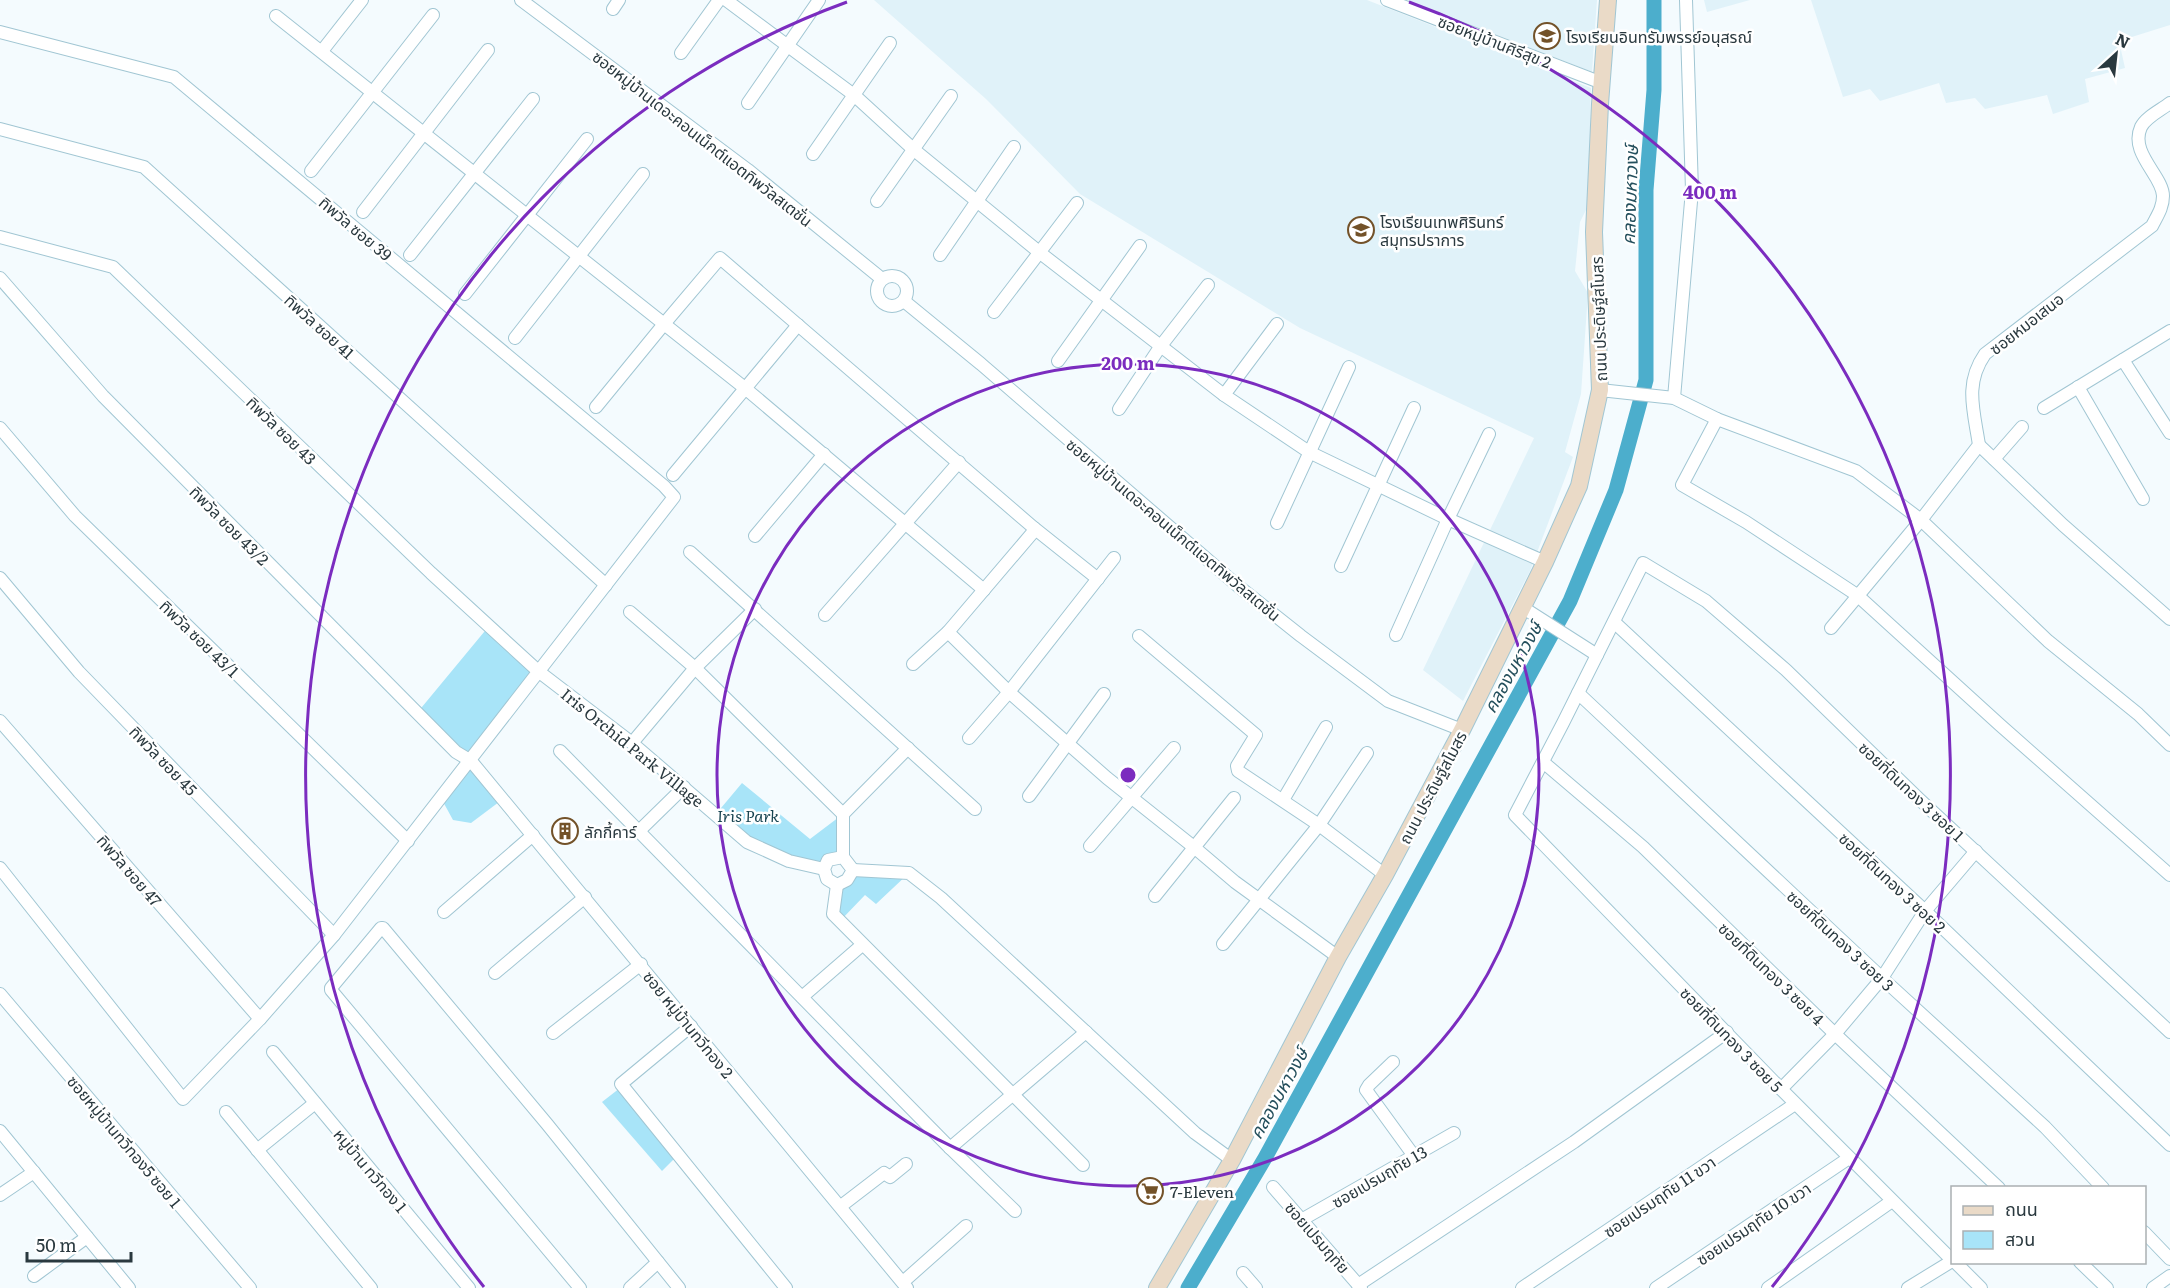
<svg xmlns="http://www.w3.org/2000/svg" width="2170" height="1288" font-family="Literata,'Noto Sans Thai',serif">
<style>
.built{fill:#e0f2f9}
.green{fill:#a8e4f8}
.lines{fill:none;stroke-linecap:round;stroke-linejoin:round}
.canal{stroke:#4caecc;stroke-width:15}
.street-casing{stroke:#a1c6d3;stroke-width:14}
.secondary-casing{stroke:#a1c6d3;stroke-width:18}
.street{stroke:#fff;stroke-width:12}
.secondary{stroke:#eadac7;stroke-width:16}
.ring{fill:none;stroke:#7b2cbf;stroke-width:3}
.labels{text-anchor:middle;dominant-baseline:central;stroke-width:5;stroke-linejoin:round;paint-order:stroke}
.poi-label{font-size:16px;fill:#2a393f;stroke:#fff;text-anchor:start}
.street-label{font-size:16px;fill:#2a393f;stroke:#fff}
.park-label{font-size:16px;font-style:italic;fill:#184451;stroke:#fff}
.water-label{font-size:18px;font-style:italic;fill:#244f5c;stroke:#fff}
.centre{fill:#7b2cbf;stroke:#fff;stroke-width:3}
.ring-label{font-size:18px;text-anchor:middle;font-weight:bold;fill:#7b2cbf;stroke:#fff;stroke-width:5;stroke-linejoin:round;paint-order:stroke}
</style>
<rect width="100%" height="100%" fill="#f4fbfe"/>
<g class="built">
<polygon points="874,0 1367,0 1591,88 1588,206 1580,222 1575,271 1588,293 1581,394 1565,452 1573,457 1530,571 1463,701 1423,670 1534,438 1300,328 1080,194 986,99"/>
<polygon points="1407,0 1597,0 1592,72"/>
<polygon points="1704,0 1750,0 1707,12"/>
<polygon points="1811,0 2170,0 2170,25 2119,41 2125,68 2085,79 2089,102 2053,114 2047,95 1985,109 1975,98 1946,103 1939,83 1880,101 1870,89 1843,97"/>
</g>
<g class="green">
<polygon points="489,626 538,671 471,761 503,799 471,823 453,820 441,798 470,761 417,713"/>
<polygon points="742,783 810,839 843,814 843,857 824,869 747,842 716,814"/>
<polygon points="853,870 909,873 876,904 865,895 840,921 837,885"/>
<polygon points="620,1088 674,1159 662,1171 602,1102"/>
</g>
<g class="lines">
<polyline class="canal" points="1188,1288 1265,1158 1570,601 1616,490 1646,380 1646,190 1654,90 1654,0"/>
<defs>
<g id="street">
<polyline points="521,0 748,170 882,279"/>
<polyline points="726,0 854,95 913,149 1039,252 1224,395 1309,452 1448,519 1545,562"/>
<polyline points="1387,0 1602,83"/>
<polyline points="613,9 619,0"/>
<polyline points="276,16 746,389 984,590"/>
<polyline points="0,32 174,77 664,486 674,497 334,935 260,1019 183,1099 0,868"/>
<polyline points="322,51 362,0"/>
<polyline points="681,53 719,0"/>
<polyline points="748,103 819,0"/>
<polyline points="0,129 144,167 606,585"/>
<polyline points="813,154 890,43"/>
<polyline points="311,171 433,15"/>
<polyline points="877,201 951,96"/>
<polyline points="363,212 488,50"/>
<polyline points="0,237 113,267 431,573 538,671 632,743 747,842 789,861 824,869"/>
<polyline points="410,255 533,99"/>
<polyline points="940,255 1014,147"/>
<circle cx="892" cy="291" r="15"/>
<polyline points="0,278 103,396 456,752 471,761 907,1288"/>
<polyline points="465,294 587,139"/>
<polyline points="904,301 981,364 1238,586 1301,636 1388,701 1462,730"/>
<polyline points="994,312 1077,203"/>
<polyline points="515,338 643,174"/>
<polyline points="2123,360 2170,433"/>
<polyline points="1058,361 1140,246"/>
<polyline points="2078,387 2143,499"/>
<polyline points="1600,390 1674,398 1717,419 1856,471 1921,520 2048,641 2138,714 2170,745"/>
<polyline points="1224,395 1277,324"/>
<polyline points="1674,398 1692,190 1686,0"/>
<polyline points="596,407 664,324 720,258 1034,528 1098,579"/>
<polyline points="2044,408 2170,331"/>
<polyline points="1119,409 1160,347 1208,285"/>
<polyline points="1717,419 1682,485 1746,522 1857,595 2000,725 2170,875"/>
<polyline points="0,428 75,516 408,841"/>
<polyline points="1979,445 2063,525 2170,619"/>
<polyline points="1994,459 2022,427"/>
<polyline points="673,475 798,325"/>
<polyline points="1277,523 1349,367"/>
<polyline points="755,536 824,454"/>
<polyline points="690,552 975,809"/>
<polyline points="1341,566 1414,408"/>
<polyline points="0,578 79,672 334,935"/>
<polyline points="1522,607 1597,655"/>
<polyline points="630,612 695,668 843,814"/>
<polyline points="825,615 959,462"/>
<polyline points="1614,622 1925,911 2170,1145"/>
<path d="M 1831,628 L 1921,520 L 1979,445 C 1974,411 1964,384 1985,354 L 2152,226 C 2157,216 2163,208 2163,196 C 2163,176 2129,153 2141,127 C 2146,117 2161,110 2170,103"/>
<polyline points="948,632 1009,692 1107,778 1195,848 1235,882 1338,957"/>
<polyline points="1396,635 1448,519 1489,434"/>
<polyline points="1139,636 1256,735 1237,766 1238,771 1319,825 1385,875"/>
<polyline points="913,664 948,632 1034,531 1034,528"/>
<polyline points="1578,693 1882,978 2045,1127 2103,1188"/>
<polyline points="0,721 260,1019"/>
<polyline points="969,738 1009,692 1114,558"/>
<polyline points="632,743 695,668 755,609"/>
<polyline points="560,751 950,1148 1015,1211"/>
<polyline points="1543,762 1643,847 1835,1034 1999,1188"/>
<polyline points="1029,796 1104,694"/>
<polyline points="1283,800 1326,727"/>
<polyline points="639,831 684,787"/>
<polyline points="1090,846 1174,748"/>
<polyline points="843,857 828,860 824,869 827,879 837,885 847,880 853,870 843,857 843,814 908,748"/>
<polyline points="853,870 909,873 941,898 1195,1133 1232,1160"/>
<polyline points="837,885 833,914 1083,1165"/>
<polyline points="1155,896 1234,798"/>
<polyline points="444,912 533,835"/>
<polyline points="1223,944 1319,825 1367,753"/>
<polyline points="495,973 585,897"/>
<polyline points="0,994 250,1288"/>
<polyline points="802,997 862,945"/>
<polyline points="691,1026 621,1084 786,1288"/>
<polyline points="553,1033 641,964"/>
<polyline points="273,1052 469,1288"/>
<polyline points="1393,1062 1369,1085 1366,1090 1414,1156"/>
<polyline points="1781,1089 1835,1034 1882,978 1925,911 1976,851"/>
<polyline points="226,1112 371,1288"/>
<polyline points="0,1131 129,1288"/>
<polyline points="950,1148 1086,1032"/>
<polyline points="257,1150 315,1103"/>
<polyline points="1273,1187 1361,1288"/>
<polyline points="0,1195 34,1172"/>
<polyline points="841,1206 884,1173 890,1177 906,1164"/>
<polyline points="1303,1219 1454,1133"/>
<polyline points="2144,1232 2170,1259"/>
<polyline points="1952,1260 1781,1089 1515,815 1563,723 1643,563 1706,601 1786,670 1919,799 2170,1032"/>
<polyline points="1955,1262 1981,1288"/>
<polyline points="2080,1262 2107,1288"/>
<polyline points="1243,1273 1256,1288"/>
<polyline points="34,1276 87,1237"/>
<polyline points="903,1282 966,1226"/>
<polyline points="1358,1285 1574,1142 1727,1032"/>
<polyline points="580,1288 331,990 331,988 381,928 383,928 547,1124 679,1288"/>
<polyline points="630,1288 658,1262"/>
<polyline points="1522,1288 1795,1104"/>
<polyline points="1656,1288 1849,1158"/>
<polyline points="1768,1288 1892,1201"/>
<polyline points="1908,1288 1952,1261"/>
<polyline points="2153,1288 2170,1276"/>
</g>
<polyline id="secondary" points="1157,1288 1232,1160 1338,957 1385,875 1462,730 1545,562 1579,486 1600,390 1594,232 1600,104 1608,0"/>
</defs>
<use href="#street" class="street-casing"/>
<use href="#secondary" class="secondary-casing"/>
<use href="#street" class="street"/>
<use href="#secondary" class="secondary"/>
</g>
<g class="ring">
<circle cx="1128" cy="775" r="411"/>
<path d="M484 1287A823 823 0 0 1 847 2M1409 2A823 823 0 0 1 1772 1287"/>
</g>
<defs>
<symbol id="school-ring" viewBox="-11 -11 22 22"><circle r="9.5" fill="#fff" stroke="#735229" stroke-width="1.5"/><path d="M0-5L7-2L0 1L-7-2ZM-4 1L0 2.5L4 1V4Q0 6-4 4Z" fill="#735229"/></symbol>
<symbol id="building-ring" viewBox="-11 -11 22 22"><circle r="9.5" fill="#fff" stroke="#735229" stroke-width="1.5"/><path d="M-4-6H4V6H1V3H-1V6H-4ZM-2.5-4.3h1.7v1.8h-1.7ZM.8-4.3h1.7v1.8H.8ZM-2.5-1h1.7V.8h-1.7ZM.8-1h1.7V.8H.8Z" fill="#735229"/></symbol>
<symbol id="supermarket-ring" viewBox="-11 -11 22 22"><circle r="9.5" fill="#fff" stroke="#735229" stroke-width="1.5"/><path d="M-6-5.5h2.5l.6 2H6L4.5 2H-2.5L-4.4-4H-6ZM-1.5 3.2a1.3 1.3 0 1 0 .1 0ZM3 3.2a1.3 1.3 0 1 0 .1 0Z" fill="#735229"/></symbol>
</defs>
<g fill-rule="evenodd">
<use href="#school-ring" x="1532" y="21" width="30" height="30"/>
<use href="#school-ring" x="1346" y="215" width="30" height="30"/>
<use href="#building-ring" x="550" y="816" width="30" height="30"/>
<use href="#supermarket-ring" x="1135" y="1176" width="30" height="30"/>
</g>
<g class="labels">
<g class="poi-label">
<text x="1566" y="36">โรงเรียนอินทรัมพรรย์อนุสรณ์</text>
<text x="1380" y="221">โรงเรียนเทพศิรินทร์<tspan x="1380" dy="18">สมุทรปราการ</tspan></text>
<text x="584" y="831">ลักกี้คาร์</text>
<text x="1170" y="1191">7-Eleven</text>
</g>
<g class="street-label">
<text transform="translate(1495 41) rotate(21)">ซอยหมู่บ้านศิรีสุข 2</text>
<text transform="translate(703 138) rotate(38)">ซอยหมู่บ้านเดอะคอนเน็กต์แอตทิพวัลสเตชั่น</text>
<text transform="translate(356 228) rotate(40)">ทิพวัล ซอย 39</text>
<text transform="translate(1598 319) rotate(-92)">ถนน ประดิษฐ์สโมสร</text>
<text transform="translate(2026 323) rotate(-38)">ซอยหมอเสนอ</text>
<text transform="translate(320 326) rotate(42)">ทิพวัล ซอย 41</text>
<text transform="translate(282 430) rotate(44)">ทิพวัล ซอย 43</text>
<text transform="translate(230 525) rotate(45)">ทิพวัล ซอย 43/2</text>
<text transform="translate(1174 529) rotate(40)">ซอยหมู่บ้านเดอะคอนเน็กต์แอตทิพวัลสเตชั่น</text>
<text transform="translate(200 638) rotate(44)">ทิพวัล ซอย 43/1</text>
<text transform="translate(633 747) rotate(39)">Iris Orchid Park Village</text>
<text transform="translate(164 760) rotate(46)">ทิพวัล ซอย 45</text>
<text transform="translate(1432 787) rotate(-62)">ถนน ประดิษฐ์สโมสร</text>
<text transform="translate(1912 791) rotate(43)">ซอยที่ดินทอง 3 ซอย 1</text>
<text transform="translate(130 870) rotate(49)">ทิพวัล ซอย 47</text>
<text transform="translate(1893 882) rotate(43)">ซอยที่ดินทอง 3 ซอย 2</text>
<text transform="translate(1841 940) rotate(43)">ซอยที่ดินทอง 3 ซอย 3</text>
<text transform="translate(1772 973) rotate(44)">ซอยที่ดินทอง 3 ซอย 4</text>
<text transform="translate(689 1024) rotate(51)">ซอย หมู่บ้านทวีทอง 2</text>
<text transform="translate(1732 1039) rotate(46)">ซอยที่ดินทอง 3 ซอย 5</text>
<text transform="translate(125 1141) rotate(50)">ซอยหมู่บ้านทวีทอง5 ซอย 1</text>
<text transform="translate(371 1170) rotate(50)">หมู่บ้าน ทวีทอง 1</text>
<text transform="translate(1379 1176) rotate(-30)">ซอยเปรมฤทัย 13</text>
<text transform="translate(1659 1196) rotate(-34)">ซอยเปรมฤทัย 11 ขวา</text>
<text transform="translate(1753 1223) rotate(-34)">ซอยเปรมฤทัย 10 ขวา</text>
<text transform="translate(1318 1237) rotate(49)">ซอยเปรมฤทัย</text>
</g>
<g class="park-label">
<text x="748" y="815">Iris Park</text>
</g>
<g class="water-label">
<text transform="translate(1629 195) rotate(-88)">คลองมหาวงษ์</text>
<text transform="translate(1512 667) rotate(-61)">คลองมหาวงษ์</text>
<text transform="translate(1278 1093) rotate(-61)">คลองมหาวงษ์</text>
</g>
</g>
<circle cx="1128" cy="775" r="9" class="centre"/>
<g class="ring-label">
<text x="1710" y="199">400 m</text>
<text x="1128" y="370">200 m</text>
</g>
<rect x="1951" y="1186" width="195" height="78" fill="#ffffff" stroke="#aab0b2" stroke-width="1.5"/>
<rect x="1963" y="1206" width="30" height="9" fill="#eadac7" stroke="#aab0b2" stroke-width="1.5"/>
<text x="2005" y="1216" font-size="18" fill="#2a393f">ถนน</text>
<rect x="1963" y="1231" width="30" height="18" fill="#a8e4f8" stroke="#aab0b2" stroke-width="1.5"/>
<text x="2005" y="1246" font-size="18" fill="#2a393f">สวน</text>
<g transform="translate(2116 54) rotate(27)" stroke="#ffffff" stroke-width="4.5" paint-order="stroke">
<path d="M0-4.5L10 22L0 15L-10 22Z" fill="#2a393f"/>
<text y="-9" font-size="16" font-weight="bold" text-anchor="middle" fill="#2a393f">N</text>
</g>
<path d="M27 1252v9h104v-9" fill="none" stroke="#2a393f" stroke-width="3"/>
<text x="36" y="1252" font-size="18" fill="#2a393f" stroke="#ffffff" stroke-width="4.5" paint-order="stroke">50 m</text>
</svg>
